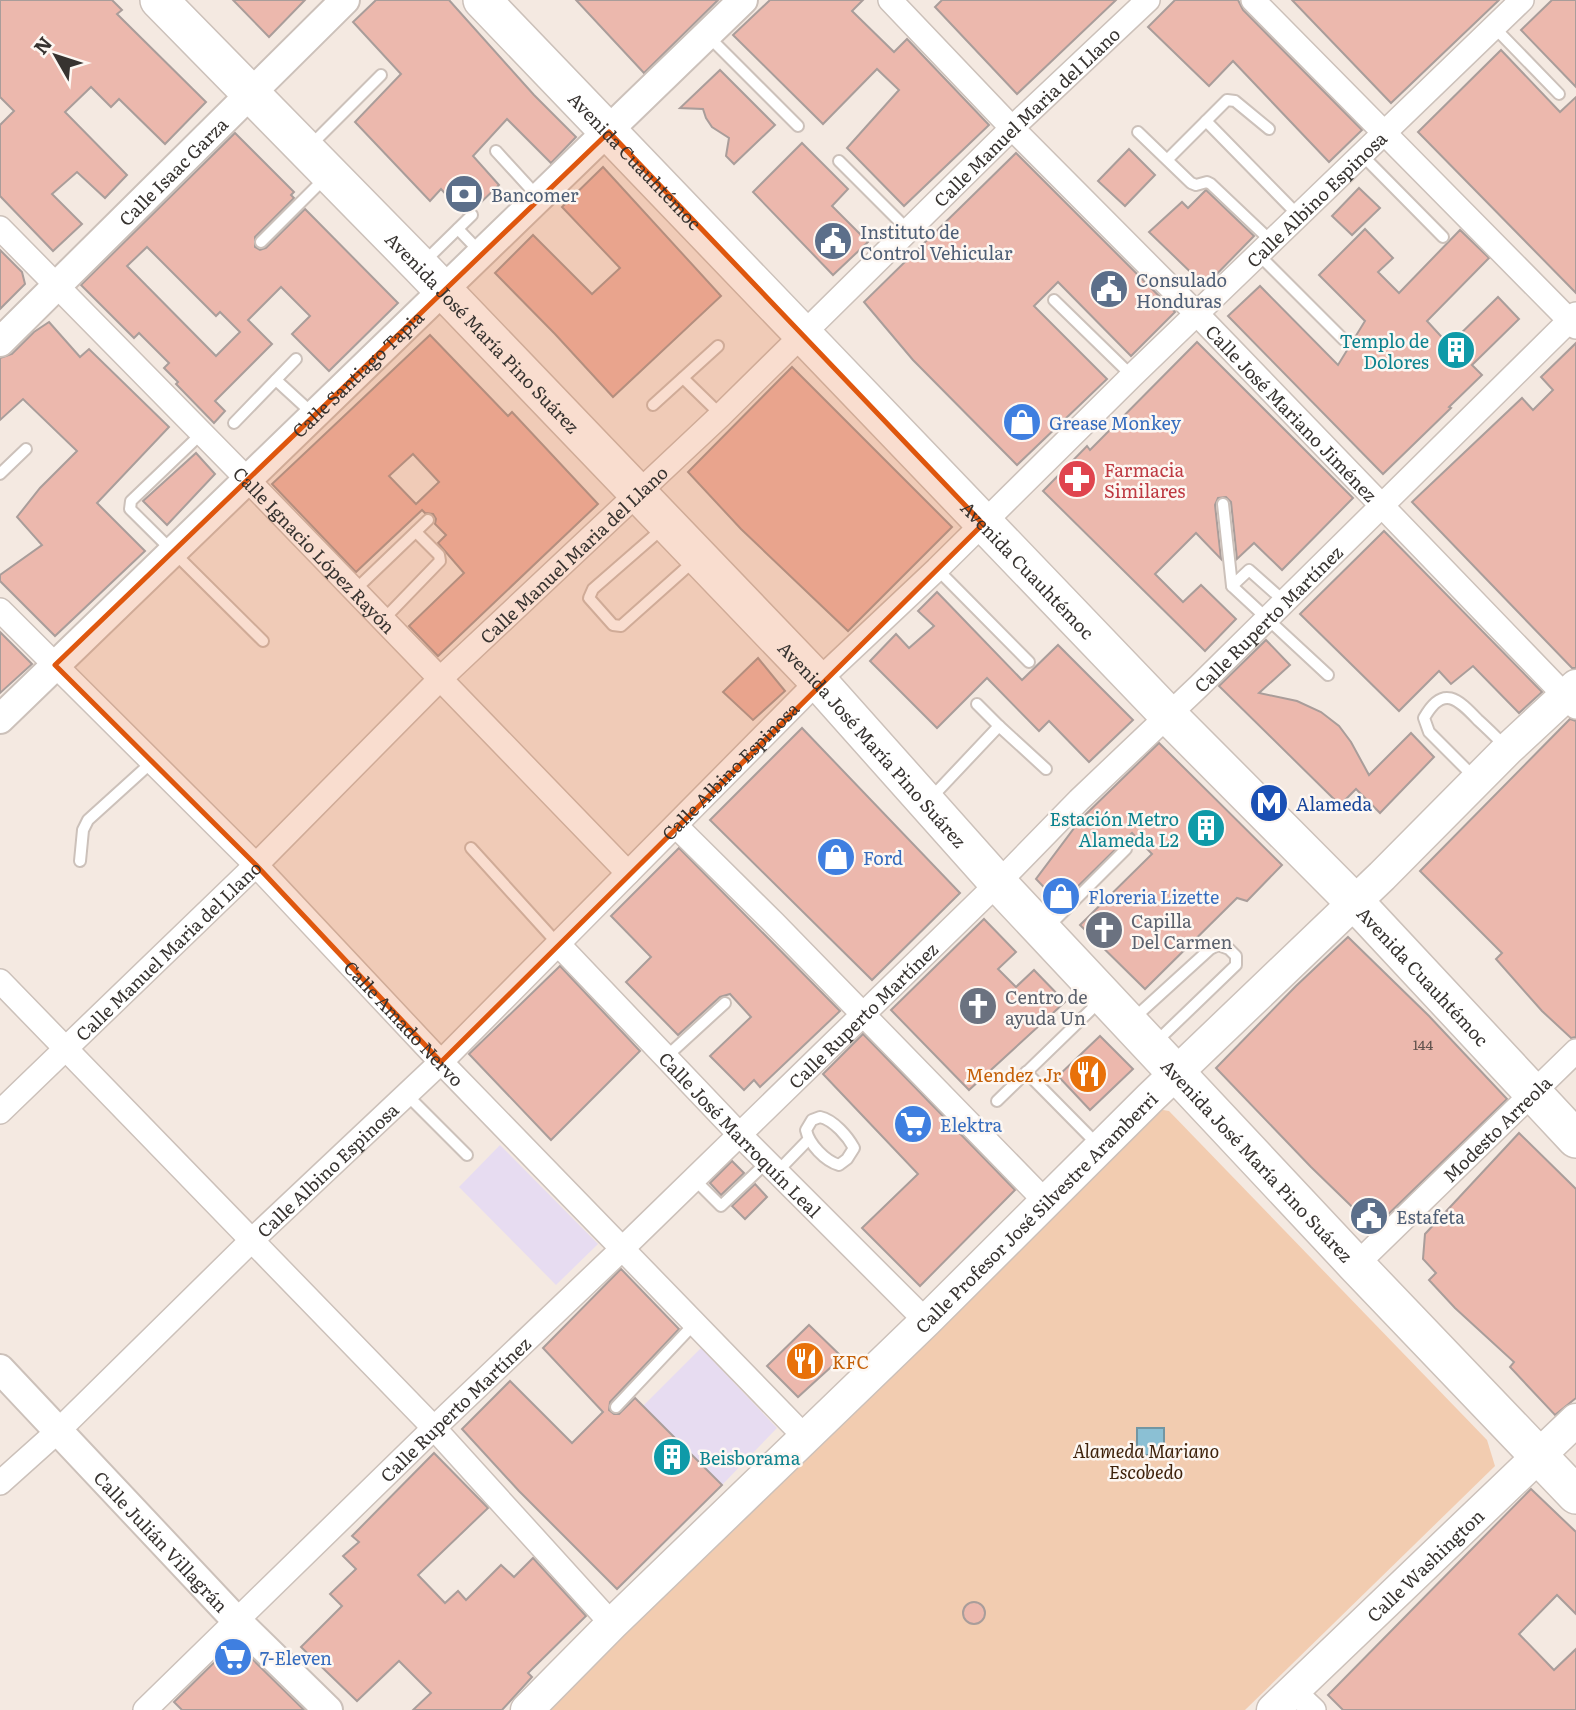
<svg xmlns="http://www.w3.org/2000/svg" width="1576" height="1710" font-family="Literata,serif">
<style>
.commercial{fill:#e7dcf1}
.green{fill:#f2ccb0}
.water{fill:#8bc0d4;stroke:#7296a3;stroke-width:2}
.building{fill:#ecb8ad;stroke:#a99d9a;stroke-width:2;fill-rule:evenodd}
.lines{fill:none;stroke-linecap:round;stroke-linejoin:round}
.service-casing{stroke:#ccc1ba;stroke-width:14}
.minor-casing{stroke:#ccc1ba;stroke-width:26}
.tertiary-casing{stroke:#ccc1ba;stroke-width:32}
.secondary-casing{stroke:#ccc1ba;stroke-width:35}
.trunk-casing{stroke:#ccc1ba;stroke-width:40}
.service{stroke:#fff;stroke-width:10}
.minor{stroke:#fff;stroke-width:23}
.tertiary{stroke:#fff;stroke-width:28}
.secondary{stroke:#fff;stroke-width:32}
.trunk{stroke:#fff;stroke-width:37}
.marked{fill:#df570e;fill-opacity:0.2;stroke:#df570e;stroke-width:5;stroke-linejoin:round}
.labels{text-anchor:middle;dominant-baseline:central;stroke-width:5;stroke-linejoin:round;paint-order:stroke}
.number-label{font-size:14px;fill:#64544f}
.street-label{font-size:18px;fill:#373330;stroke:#fdf7f2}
.service-label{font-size:18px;fill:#4e5e75;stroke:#fdf7f2;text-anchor:start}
.culture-label{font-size:18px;fill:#0d838f;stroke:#fdf7f2;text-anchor:end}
.shop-label{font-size:18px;fill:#366cbe;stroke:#fdf7f2;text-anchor:start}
.health-label{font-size:18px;fill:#be3a42;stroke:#fdf7f2;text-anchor:start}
.transit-label{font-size:18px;fill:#164399;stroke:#fdf7f2;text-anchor:start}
.worship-label{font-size:18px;fill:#5b616d;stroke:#fdf7f2;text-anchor:start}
.food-label{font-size:18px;fill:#c56008;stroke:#fdf7f2;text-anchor:end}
.park-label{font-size:18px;font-style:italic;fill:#3e220b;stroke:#fdf7f2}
</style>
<rect width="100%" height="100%" fill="#f4e9e1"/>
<g class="commercial">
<polygon points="500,1145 598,1244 556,1285 459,1187"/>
<polygon points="701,1348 777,1428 722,1485 643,1406"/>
</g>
<polygon class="green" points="1152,1108 1169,1111 1487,1440 1495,1466 1245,1710 536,1710"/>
<rect class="water" x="1137" y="1428" width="27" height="27"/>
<g class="building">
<polygon points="0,0 112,0 122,10 117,14 206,102 165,144 119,99 111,107 91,87 65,112 127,175 105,198 77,172 52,194 82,224 53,251 0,196 0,125 14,111 0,97"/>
<polygon points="233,0 305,0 269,37"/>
<polygon points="376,0 449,0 534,95 576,137 551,163 507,119 473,156 499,185 475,208 469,208 463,213 441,189 430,201 355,122 401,74 353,22"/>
<polygon points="576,0 718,0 644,73"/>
<polygon points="770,0 863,0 852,11 894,52 907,39 989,125 904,206 847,148 899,90 877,69 823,124 733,35"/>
<polygon points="942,0 1116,0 1017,94 935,7"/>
<polygon points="1175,0 1238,0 1243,10 1362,130 1329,162 1233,61 1209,86 1148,27"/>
<polygon points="1292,0 1499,0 1391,103"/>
<polygon points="1552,0 1576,0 1576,87 1521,30"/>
<polygon points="1501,50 1560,112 1576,97 1576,293 1418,132"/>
<polygon points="720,70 775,125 734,164 726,156 729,138 712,127 706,118 703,109 680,108"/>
<path d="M 235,133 L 294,192 L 291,195 L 294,198 L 255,237 L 255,247 L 260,250 L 266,248 L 305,209 L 398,303 L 329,371 L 292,334 L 310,316 L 281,287 L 248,320 L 272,344 L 215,401 L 225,411 L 214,423 L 176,384 L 178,382 L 164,368 L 169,363 L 139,333 L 134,338 L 81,285 ZM 147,247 L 216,316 L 220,312 L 240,332 L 216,356 L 127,266 Z"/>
<polygon points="802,143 848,189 832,206 868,242 833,275 753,192"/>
<polygon points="1129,149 1155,175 1125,206 1098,181"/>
<polygon points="1016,153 1175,312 1131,356 1058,282 1034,306 1107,379 1017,465 913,360 864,302"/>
<polygon points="603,167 721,296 613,397 555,334 495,273 533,235 592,294 620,268 562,207"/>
<polygon points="1359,188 1380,208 1352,235 1332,216"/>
<polygon points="1206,190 1254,236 1205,286 1149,232 1182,202 1188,208"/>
<polygon points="1365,229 1393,258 1378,272 1399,293 1460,230 1489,258 1427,321 1449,345 1498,297 1519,319 1472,365 1482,375 1449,407 1451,408 1383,474 1228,316 1260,286 1338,365 1365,321 1319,275"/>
<polygon points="0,250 22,272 25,284 0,309"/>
<polygon points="49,322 80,357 89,349 169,427 97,503 145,551 55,636 0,581 0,575 42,545 17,517 40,488 77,451 23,399 0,420 0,358 12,354 34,332"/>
<path d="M 430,335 L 508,416 L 512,412 L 598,504 L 438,656 L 409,626 L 464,573 L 438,543 L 446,535 L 435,524 L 436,519 L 433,514 L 425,513 L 422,510 L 356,572 L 272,484 ZM 413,454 L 439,482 L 416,504 L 389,476 Z"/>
<polygon points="1197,342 1353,498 1282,570 1254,543 1237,559 1231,502 1226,497 1218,498 1215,505 1221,559 1196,533 1155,574 1183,602 1201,585 1236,619 1205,651 1043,491 1087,446 1090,450"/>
<polygon points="1576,343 1576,668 1572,668 1412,502 1522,398 1533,410 1553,390 1541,377"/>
<polygon points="792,367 952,527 848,631 741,529 688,472"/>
<polygon points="196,453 215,474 167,525 143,501"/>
<polygon points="1384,531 1542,692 1519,713 1473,666 1451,684 1439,671 1399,711 1300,614"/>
<polygon points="937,592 1022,680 1058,645 1133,720 1089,762 1049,721 1039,731 987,678 937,728 870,661 896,634 909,648 934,626 918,611"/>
<polygon points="0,632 32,664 0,693"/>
<polygon points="1266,640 1290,665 1259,693 1297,701 1321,712 1339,726 1351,742 1369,775 1411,733 1434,757 1380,813 1356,789 1340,805 1219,686"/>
<polygon points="758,658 785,691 753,720 723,692"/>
<polygon points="1570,719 1576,721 1576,1037 1571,1038 1542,1011 1496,959 1502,953 1420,871"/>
<polygon points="802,728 960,893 872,980 710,820"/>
<polygon points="1159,743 1282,865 1247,901 1237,898 1145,989 1080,925 1152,854 1132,833 1060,904 1036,879 1081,819"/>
<polygon points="679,848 840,1011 760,1087 754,1080 744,1090 710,1056 751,1017 730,994 720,997 678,1035 626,982 651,957 611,916"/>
<polygon points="984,919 1016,952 998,969 1016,987 1034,970 1065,1002 969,1090 891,1010"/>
<polygon points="1348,937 1429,1016 1507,1099 1374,1228 1311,1167 1216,1068 1296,986"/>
<polygon points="560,966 640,1051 551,1140 469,1054"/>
<polygon points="863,1034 1015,1190 920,1286 862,1228 918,1174 823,1074"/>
<polygon points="1100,1036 1133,1069 1090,1110 1058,1076"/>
<polygon points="1519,1133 1576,1189 1576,1398 1555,1415 1510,1367 1514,1362 1455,1308 1429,1280 1436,1273 1423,1259 1425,1234"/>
<polygon points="732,1161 744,1173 721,1195 710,1183"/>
<polygon points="755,1184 767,1197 745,1219 732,1206"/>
<polygon points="621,1269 679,1329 610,1402 609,1410 614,1414 619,1414 635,1398 722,1485 617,1589 519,1491 462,1429 510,1381 572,1443 603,1412 543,1348"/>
<polygon points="809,1325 842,1357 798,1397 767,1366"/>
<polygon points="434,1453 488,1508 418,1575 445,1603 458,1591 466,1600 501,1565 514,1577 533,1558 586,1616 528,1673 532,1677 502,1710 413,1710 431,1693 399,1661 357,1701 301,1647 342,1606 330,1594 356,1569 343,1556 359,1542 352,1536"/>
<polygon points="1531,1489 1576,1532 1576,1614 1557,1595 1519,1634 1554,1670 1576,1649 1576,1710 1343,1710 1328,1695"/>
<circle cx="974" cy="1613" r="11"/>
<polygon points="235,1642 304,1710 182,1710 174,1702"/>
</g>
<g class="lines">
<defs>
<g id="service">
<polyline points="1494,27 1559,94"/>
<polyline points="707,35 798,126"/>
<polyline points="1206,121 1298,215"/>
<polyline points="1138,132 1191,183 1196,185 1207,182 1211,184 1271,241"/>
<polyline points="311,145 381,75"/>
<polyline points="496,151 539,198"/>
<polyline points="1362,155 1443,237"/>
<polyline points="1168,159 1227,100 1235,101 1269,129"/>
<polyline points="839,161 908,230"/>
<polyline points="458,229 481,253"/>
<polyline points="261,242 326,177"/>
<polyline points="1258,254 1344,340"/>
<polyline points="424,262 472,215"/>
<polyline points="1054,300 1132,376"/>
<polyline points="683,378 721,415"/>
<polyline points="276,380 312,413"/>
<polyline points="653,405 718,346"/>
<polyline points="234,423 296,359"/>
<polyline points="202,433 131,501 130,509 263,641"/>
<polyline points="0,474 26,449"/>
<polyline points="1223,504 1232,586 1328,675"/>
<polyline points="663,528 593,589 589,598 613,625 621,626 695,560"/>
<polyline points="937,569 1029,662"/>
<polyline points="1232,586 1249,570 1285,602"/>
<polyline points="355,590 428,520"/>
<polyline points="383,620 440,561 439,555 416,532"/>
<polyline points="977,704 999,726"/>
<path d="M 1474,777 L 1429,732 L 1424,718 C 1443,684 1458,699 1478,720 C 1488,729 1497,738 1506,747"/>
<polyline points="931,798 999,726 1046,769"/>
<polyline points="471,848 558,944"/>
<polyline points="80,861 83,830 88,820 152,762"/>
<polyline points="1048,927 1126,849"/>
<polyline points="1132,1020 1210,949 1218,945 1229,949 1236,956 1236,965 1156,1042"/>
<polyline points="666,1057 725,1003"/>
<polyline points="1026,1072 1099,1146"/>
<polyline points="406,1094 467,1155"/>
<polyline points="997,1101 1100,1001"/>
<path d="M 820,1117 C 834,1120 848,1137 854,1148 L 847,1159 L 839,1165 C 825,1161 809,1144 806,1130 L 812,1120 Z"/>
<polyline points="777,1172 808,1140"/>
<polyline points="693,1178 721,1206 767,1162"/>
<polyline points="616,1407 695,1323"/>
</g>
<g id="minor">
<path id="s1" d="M 890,0 L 1012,128 L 1197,314 L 1576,707"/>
<polyline points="1253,0 1576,327"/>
<path id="s2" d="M 0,228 L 246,478 L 628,873"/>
<path id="s3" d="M 0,610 L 256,865 L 441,1062 L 805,1437"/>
<polyline points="676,826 774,923 1046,1202"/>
<path id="s4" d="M 559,945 L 739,1134 L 926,1321"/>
<polyline points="0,981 434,1428 612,1624"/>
<path id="s5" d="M 0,1112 L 256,865 L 440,679 L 721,415 L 1012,128 L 1148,0"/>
<path id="s6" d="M 1356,1265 L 1576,1051"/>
<path id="s7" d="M 0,1483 L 58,1431 L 251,1241 L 441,1062 L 818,681 L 937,569 L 1132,376 L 1522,0"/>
<polyline points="1294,1691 1314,1710"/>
<path id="s8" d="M 145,1710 L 434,1428 L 622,1249 L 998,883 L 1079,800 L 1199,686 L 1576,314"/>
</g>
<g id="tertiary">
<path id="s9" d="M 0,342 L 345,0"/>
<path id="s10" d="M 0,719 C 246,478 497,241 743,0"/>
<path id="s11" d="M 0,1369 L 237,1621 L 328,1710"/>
</g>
<g id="secondary">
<path id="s12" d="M 527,1710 L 612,1624 L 926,1321 L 1150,1098 L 1382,876 L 1508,749 L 1576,686"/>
<path id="s13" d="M 1273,1710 L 1576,1420"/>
</g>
<g id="trunk">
<path id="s14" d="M 159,0 L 420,266 L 818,681 L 998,883 L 1356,1265 L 1576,1495"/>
<path id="s15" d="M 482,0 L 1168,715 L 1367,915 L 1576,1139"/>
</g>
</defs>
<use href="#service" class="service-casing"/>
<use href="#minor" class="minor-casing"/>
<use href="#tertiary" class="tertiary-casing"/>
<use href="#secondary" class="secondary-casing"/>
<use href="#trunk" class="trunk-casing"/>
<use href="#service" class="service"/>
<use href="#minor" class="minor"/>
<use href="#tertiary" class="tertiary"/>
<use href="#secondary" class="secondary"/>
<use href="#trunk" class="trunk"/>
</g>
<path class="marked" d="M 609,132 L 983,524 L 441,1062 L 256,865 L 55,665 Z"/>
<defs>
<symbol id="bank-disc" viewBox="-11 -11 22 22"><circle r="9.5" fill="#5c6f8a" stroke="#fdf7f2"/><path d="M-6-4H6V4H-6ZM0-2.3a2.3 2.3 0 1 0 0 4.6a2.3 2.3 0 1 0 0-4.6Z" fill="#fff"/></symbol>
<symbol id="civic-disc" viewBox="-11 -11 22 22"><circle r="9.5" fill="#5c6f8a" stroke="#fdf7f2"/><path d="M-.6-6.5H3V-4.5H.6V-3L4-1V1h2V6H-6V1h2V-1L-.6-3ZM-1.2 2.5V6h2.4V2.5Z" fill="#fff"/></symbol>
<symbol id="building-disc" viewBox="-11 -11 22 22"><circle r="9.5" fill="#0f9aa8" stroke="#fdf7f2"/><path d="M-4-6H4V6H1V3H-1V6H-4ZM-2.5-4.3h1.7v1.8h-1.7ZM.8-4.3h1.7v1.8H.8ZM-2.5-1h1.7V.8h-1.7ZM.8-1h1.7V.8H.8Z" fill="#fff"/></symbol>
<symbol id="shop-disc" viewBox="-11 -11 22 22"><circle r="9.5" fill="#3f7fe0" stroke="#fdf7f2"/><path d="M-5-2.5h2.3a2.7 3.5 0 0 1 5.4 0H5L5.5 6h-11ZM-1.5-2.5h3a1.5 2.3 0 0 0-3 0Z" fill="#fff"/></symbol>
<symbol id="pharmacy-disc" viewBox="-11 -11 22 22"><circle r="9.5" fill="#e0444e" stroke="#fdf7f2"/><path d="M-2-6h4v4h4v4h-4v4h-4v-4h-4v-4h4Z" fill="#fff"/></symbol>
<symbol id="metro-disc" viewBox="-11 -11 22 22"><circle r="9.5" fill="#1a4fb4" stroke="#fdf7f2"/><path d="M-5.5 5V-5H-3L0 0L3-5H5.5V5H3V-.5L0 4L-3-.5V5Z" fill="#fff"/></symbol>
<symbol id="church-disc" viewBox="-11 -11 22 22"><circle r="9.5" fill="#6b7280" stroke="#fdf7f2"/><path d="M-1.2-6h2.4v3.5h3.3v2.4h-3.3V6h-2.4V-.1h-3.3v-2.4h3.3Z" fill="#fff"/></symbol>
<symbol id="restaurant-disc" viewBox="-11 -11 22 22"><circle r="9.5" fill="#e8710a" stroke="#fdf7f2"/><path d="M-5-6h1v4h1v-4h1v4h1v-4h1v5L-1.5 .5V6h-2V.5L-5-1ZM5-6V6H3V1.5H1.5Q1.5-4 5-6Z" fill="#fff"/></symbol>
<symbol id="supermarket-disc" viewBox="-11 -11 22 22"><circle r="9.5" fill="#3f7fe0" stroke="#fdf7f2"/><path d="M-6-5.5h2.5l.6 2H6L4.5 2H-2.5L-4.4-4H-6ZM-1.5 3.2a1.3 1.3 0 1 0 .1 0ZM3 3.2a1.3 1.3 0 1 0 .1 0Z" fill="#fff"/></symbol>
</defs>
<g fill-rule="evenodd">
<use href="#bank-disc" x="442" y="172" width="44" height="44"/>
<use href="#civic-disc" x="811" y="219" width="44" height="44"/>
<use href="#civic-disc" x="1087" y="267" width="44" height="44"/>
<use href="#building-disc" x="1434" y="328" width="44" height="44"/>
<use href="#shop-disc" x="1000" y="400" width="44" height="44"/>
<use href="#pharmacy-disc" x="1055" y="457" width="44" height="44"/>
<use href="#metro-disc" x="1247" y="781" width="44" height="44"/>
<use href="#building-disc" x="1184" y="806" width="44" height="44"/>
<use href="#shop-disc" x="814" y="835" width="44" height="44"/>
<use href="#shop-disc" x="1039" y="874" width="44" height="44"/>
<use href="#church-disc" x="1082" y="908" width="44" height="44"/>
<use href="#church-disc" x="956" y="984" width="44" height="44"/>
<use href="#restaurant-disc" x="1066" y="1052" width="44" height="44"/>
<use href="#supermarket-disc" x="891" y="1102" width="44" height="44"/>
<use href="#civic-disc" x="1347" y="1194" width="44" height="44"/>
<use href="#restaurant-disc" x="783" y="1339" width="44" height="44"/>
<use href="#building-disc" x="650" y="1435" width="44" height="44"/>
<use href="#supermarket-disc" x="211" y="1635" width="44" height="44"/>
</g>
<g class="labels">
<g class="number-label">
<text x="1423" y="1044">144</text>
</g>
<g class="street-label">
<text stroke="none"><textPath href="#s5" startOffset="1430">Calle Manuel Maria del Llano</textPath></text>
<text stroke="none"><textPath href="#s15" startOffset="222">Avenida Cuauhtémoc</textPath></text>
<text stroke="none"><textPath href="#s9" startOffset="243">Calle Isaac Garza</textPath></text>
<text stroke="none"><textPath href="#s7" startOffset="1839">Calle Albino Espinosa</textPath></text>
<text stroke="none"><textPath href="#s14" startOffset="464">Avenida José María Pino Suárez</textPath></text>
<text stroke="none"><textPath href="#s10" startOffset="497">Calle Santiago Tapia</textPath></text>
<text stroke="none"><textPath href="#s1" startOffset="576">Calle José Mariano Jiménez</textPath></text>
<text stroke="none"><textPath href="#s2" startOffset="450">Calle Ignacio López Rayón</textPath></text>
<text stroke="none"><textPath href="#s5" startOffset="800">Calle Manuel Maria del Llano</textPath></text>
<text stroke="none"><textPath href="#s15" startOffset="789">Avenida Cuauhtémoc</textPath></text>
<text stroke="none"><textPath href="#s8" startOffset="1566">Calle Ruperto Martínez</textPath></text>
<text stroke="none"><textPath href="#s14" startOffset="1031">Avenida José María Pino Suárez</textPath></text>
<text stroke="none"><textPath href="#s7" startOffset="1020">Calle Albino Espinosa</textPath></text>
<text stroke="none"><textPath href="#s5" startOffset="233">Calle Manuel Maria del Llano</textPath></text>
<text stroke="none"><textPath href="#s15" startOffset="1356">Avenida Cuauhtémoc</textPath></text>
<text stroke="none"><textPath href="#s8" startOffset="999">Calle Ruperto Martínez</textPath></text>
<text stroke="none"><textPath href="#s3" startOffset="578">Calle Amado Nervo</textPath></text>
<text stroke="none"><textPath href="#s6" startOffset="196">Modesto Arreola</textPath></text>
<text stroke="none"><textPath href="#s4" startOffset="262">Calle José Marroquín Leal</textPath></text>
<text stroke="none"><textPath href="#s14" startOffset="1598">Avenida José María Pino Suárez</textPath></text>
<text stroke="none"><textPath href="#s7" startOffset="453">Calle Albino Espinosa</textPath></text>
<text stroke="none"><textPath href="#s12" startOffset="712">Calle Profesor José Silvestre Aramberri</textPath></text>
<text stroke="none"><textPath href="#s8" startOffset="432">Calle Ruperto Martínez</textPath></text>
<text stroke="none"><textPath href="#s11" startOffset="236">Calle Julián Villagrán</textPath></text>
<text stroke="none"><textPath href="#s13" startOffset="210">Calle Washington</textPath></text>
</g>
<g class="service-label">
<text x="491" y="194">Bancomer</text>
<text x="860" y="231">Instituto de<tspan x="860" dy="21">Control Vehicular</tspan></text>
<text x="1136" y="279">Consulado<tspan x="1136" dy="21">Honduras</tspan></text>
<text x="1396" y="1216">Estafeta</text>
</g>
<g class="culture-label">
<text x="1429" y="340">Templo de<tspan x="1429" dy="21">Dolores</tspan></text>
<text x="1179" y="818">Estación Metro<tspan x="1179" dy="21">Alameda L2</tspan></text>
<text x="699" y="1457" text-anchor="start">Beisborama</text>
</g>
<g class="shop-label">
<text x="1049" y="422">Grease Monkey</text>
<text x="863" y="857">Ford</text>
<text x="1088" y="896">Floreria Lizette</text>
<text x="940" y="1124">Elektra</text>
<text x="260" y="1657">7-Eleven</text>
</g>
<g class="health-label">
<text x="1104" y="469">Farmacia<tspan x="1104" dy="21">Similares</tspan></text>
</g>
<g class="transit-label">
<text x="1296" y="803">Alameda</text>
</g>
<g class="worship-label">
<text x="1131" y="920">Capilla<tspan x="1131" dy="21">Del Carmen</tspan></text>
<text x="1005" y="996">Centro de<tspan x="1005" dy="21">ayuda Un</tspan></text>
</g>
<g class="food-label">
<text x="1061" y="1074">Mendez .Jr</text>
<text x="832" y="1361" text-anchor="start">KFC</text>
</g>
<g class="park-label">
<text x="1146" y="1450">Alameda Mariano<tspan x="1146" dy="21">Escobedo</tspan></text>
</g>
</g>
<g transform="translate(56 56) rotate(309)" stroke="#fdf7f2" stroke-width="5" paint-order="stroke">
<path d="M0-5L12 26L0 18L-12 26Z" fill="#373330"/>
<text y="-10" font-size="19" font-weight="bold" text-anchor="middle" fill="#373330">N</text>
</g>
</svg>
